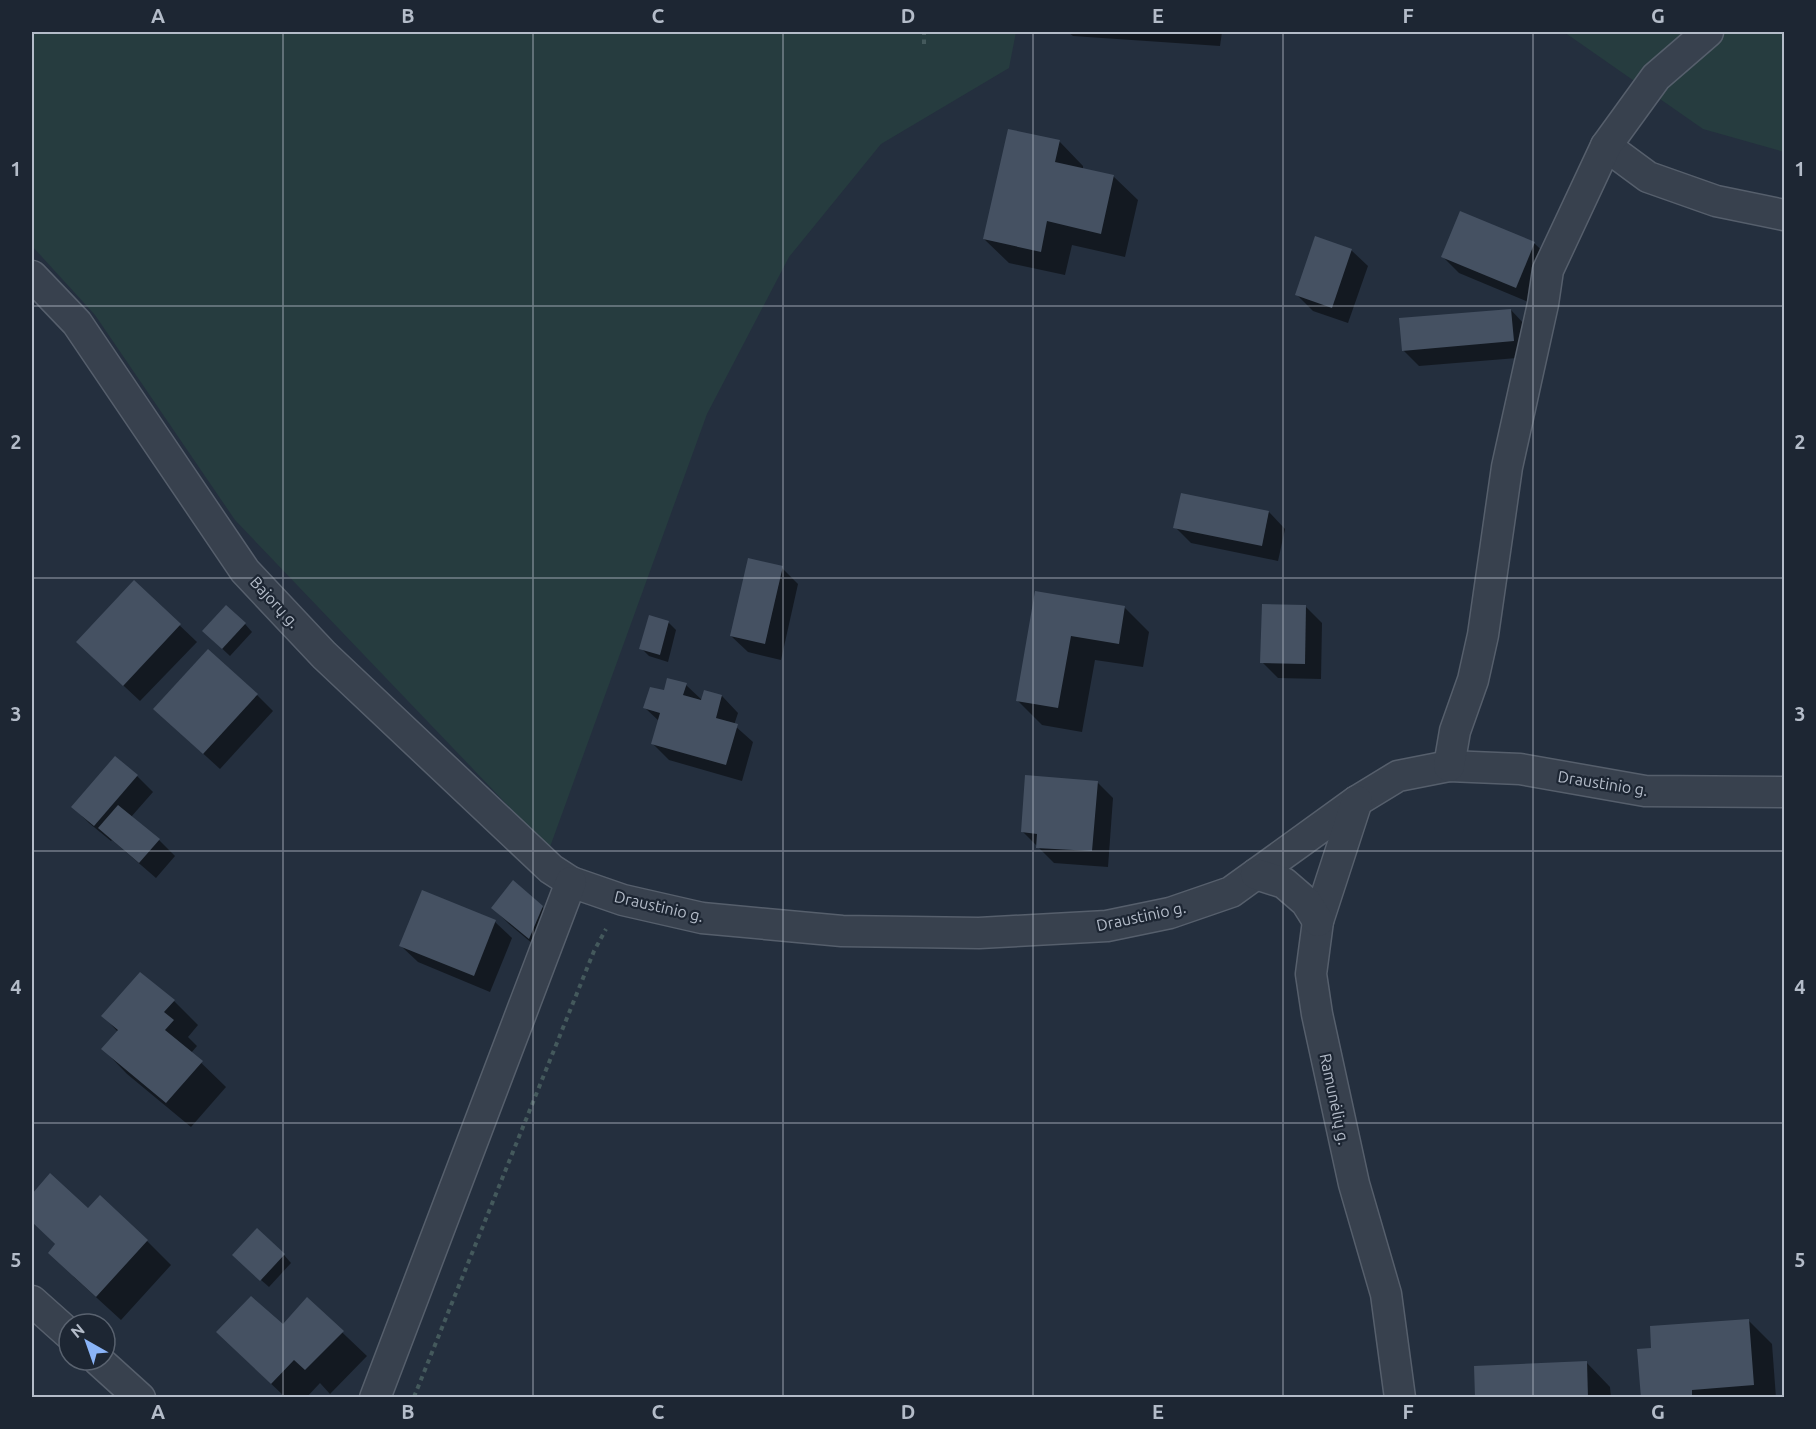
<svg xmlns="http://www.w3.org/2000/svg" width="1816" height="1429" font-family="Ubuntu,sans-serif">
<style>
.green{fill:#263c3f}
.shadow{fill:#0007}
.building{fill:#455162}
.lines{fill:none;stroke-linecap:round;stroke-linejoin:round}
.minor-casing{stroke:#565f6c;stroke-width:33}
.path{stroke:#44595c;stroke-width:4;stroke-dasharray:4.5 4.5;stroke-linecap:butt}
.minor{stroke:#38414e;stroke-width:30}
.grid{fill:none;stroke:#b4bcc9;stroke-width:1.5;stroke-opacity:0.55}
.labels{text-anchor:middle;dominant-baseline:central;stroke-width:4.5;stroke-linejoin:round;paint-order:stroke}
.street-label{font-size:16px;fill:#b4bcc9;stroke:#1d2633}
.neatline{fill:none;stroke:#b4bcc9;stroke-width:2}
.grid-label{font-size:20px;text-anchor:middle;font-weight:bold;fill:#b4bcc9}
</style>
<rect width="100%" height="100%" fill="#242f3e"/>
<g class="green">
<polygon points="32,32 1016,32 1009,68 881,144 789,257 707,414 550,847 517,815 235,520 95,315 32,246"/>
<polygon points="1564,32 1784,32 1784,152 1703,129"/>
</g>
<g class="shadow">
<polygon points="1068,32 1222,32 1220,46 1073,36"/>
<polygon points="1059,141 1083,166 1083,169 1113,176 1138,200 1125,257 1072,245 1065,275 1009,263 984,239"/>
<polygon points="1534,243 1551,259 1533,304 1459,273 1443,257"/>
<polygon points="1351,250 1368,266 1348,323 1313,311 1297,295"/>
<polygon points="1511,310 1527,327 1530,357 1419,366 1403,350"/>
<polygon points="1182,495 1269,512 1285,529 1278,561 1191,543 1175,527"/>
<polygon points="782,568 798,584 781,660 748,652 731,636"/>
<polygon points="134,582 197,642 140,701 94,658"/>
<polygon points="1036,592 1124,607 1149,632 1143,667 1095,660 1082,732 1042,725 1017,700"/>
<polygon points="1306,607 1322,623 1321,679 1278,678 1262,662"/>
<polygon points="668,622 676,630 668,662 649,656 641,648"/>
<polygon points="245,624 252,632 230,656 212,639"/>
<polygon points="686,685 703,701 722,696 738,713 734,725 753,742 742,781 669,760 653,744 659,721 645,708 665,692"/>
<polygon points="257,695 273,711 220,769 172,725"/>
<polygon points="137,776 153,792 131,817 159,840 175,856 156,878 112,840 111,841 89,823 73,807"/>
<polygon points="1097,782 1113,798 1108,867 1054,863 1023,832"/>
<polygon points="423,892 495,922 512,938 490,992 418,962 401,946"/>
<polygon points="542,907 559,923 545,954 509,924 493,908"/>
<polygon points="174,1001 198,1025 188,1037 197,1046 191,1053 226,1087 191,1127 127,1074 103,1049 118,1032 103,1016"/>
<polygon points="50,1175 88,1210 147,1241 171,1265 121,1320 74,1277 56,1245 32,1221 32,1196"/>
<polygon points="284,1255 291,1263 269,1287 242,1263"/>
<polygon points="307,1299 367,1356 330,1394 320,1383 306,1398 286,1398 242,1356 283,1326"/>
<polygon points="1748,1320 1772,1344 1776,1398 1642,1398 1653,1349"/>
<polygon points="1586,1362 1610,1387 1611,1398 1477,1398"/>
</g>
<g class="building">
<polygon points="1008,129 1060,140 1055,162 1114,175 1101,234 1047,221 1041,252 983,239"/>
<polygon points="1460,211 1535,242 1516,288 1441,257"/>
<polygon points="1315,236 1352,249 1332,308 1295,295"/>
<polygon points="1511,309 1514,341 1402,351 1399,318"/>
<polygon points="1181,493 1269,511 1262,546 1173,528"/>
<polygon points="748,558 783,566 765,644 730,636"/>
<polygon points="134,580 181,624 123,686 76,642"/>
<polygon points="1035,591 1125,606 1119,644 1071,636 1058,708 1016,701"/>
<polygon points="1262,604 1306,605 1305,664 1260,663"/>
<polygon points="226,605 246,623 222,649 202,631"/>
<polygon points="649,615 669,621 660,655 639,649"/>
<polygon points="208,649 258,694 203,754 153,709"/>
<polygon points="667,678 687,683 683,695 701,700 704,690 722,695 716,718 738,724 726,765 651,744 660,713 643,708 650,687 664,690"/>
<polygon points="115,756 138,775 94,826 71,807"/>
<polygon points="1025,775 1098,781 1092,851 1036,848 1037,834 1021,832"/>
<polygon points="118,805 160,839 139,863 98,828"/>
<polygon points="513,880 543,906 529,939 491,908"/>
<polygon points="422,890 496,920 474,976 399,946"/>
<polygon points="140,972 175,1000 164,1012 174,1020 165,1030 203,1061 166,1103 101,1049 118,1030 101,1016"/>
<polygon points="50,1173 88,1208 100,1195 148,1240 96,1297 48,1253 55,1244 32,1222 32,1194"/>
<polygon points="257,1228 285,1254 260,1281 232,1255"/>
<polygon points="251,1296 283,1324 307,1297 344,1331 305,1370 294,1360 271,1384 216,1332"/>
<polygon points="1749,1319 1754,1385 1692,1390 1692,1398 1641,1398 1637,1349 1651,1348 1650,1326"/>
<polygon points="1587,1361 1588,1398 1475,1398 1474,1366"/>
</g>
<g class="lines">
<defs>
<g id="minor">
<polyline points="1606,146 1648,177 1716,201 1784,215"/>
<polyline points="32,276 77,323 245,571 324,655 551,869 571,882 623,900 702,918 842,931 979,933 1107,926 1170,913 1231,892 1357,801 1398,776 1449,766 1520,769 1645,791 1784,792"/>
<polyline points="1449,766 1455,731 1473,680 1483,635 1507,467 1543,304 1548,270 1606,146 1656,77 1708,32"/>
<polyline points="1357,801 1318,921 1311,974 1317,1014 1354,1184 1386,1294 1400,1398"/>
<polyline points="1256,874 1284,883 1306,902 1318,921"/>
<polyline points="32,1301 69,1334"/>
<polyline points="98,1360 140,1398"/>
<polyline points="375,1398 571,882"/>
</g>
</defs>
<use href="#minor" class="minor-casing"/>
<g class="path">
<polyline points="924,44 924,32"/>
<polyline points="414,1397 594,951 606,929"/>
</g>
<use href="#minor" class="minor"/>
</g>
<path class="grid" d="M 283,32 L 283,1398M 533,32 L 533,1398M 783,32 L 783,1398M 1033,32 L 1033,1398M 1283,32 L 1283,1398M 1533,32 L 1533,1398M 32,306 L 1784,306M 32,578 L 1784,578M 32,851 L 1784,851M 32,1123 L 1784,1123"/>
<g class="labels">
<g class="street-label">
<text transform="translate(275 602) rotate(47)">Bajorų g.</text>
<text transform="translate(1603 783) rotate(9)">Draustinio g.</text>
<text transform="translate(659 906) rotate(13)">Draustinio g.</text>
<text transform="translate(1141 916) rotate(-12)">Draustinio g.</text>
<text transform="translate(1335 1099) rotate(78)">Ramunėlių g.</text>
</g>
</g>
<rect width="1816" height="1429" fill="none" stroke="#1d2633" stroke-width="66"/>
<g transform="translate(87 1342) rotate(320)"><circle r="28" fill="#1d2633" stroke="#59626f" stroke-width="1.5"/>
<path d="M0-4.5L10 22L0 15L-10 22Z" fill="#8ab4f8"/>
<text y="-9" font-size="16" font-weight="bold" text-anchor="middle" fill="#b4bcc9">N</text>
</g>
<rect x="33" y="33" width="1750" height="1363" class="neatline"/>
<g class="grid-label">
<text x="158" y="23">A</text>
<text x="408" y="23">B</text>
<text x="658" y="23">C</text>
<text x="908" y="23">D</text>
<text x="1158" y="23">E</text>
<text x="1408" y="23">F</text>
<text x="1658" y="23">G</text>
<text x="16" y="176">1</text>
<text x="1800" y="176">1</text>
<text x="16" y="449">2</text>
<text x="1800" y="449">2</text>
<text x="16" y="721">3</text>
<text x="1800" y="721">3</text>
<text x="16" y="994">4</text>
<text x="1800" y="994">4</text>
<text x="16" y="1267">5</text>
<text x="1800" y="1267">5</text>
<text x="158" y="1419">A</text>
<text x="408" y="1419">B</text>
<text x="658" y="1419">C</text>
<text x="908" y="1419">D</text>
<text x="1158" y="1419">E</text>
<text x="1408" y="1419">F</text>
<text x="1658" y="1419">G</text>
</g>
</svg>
